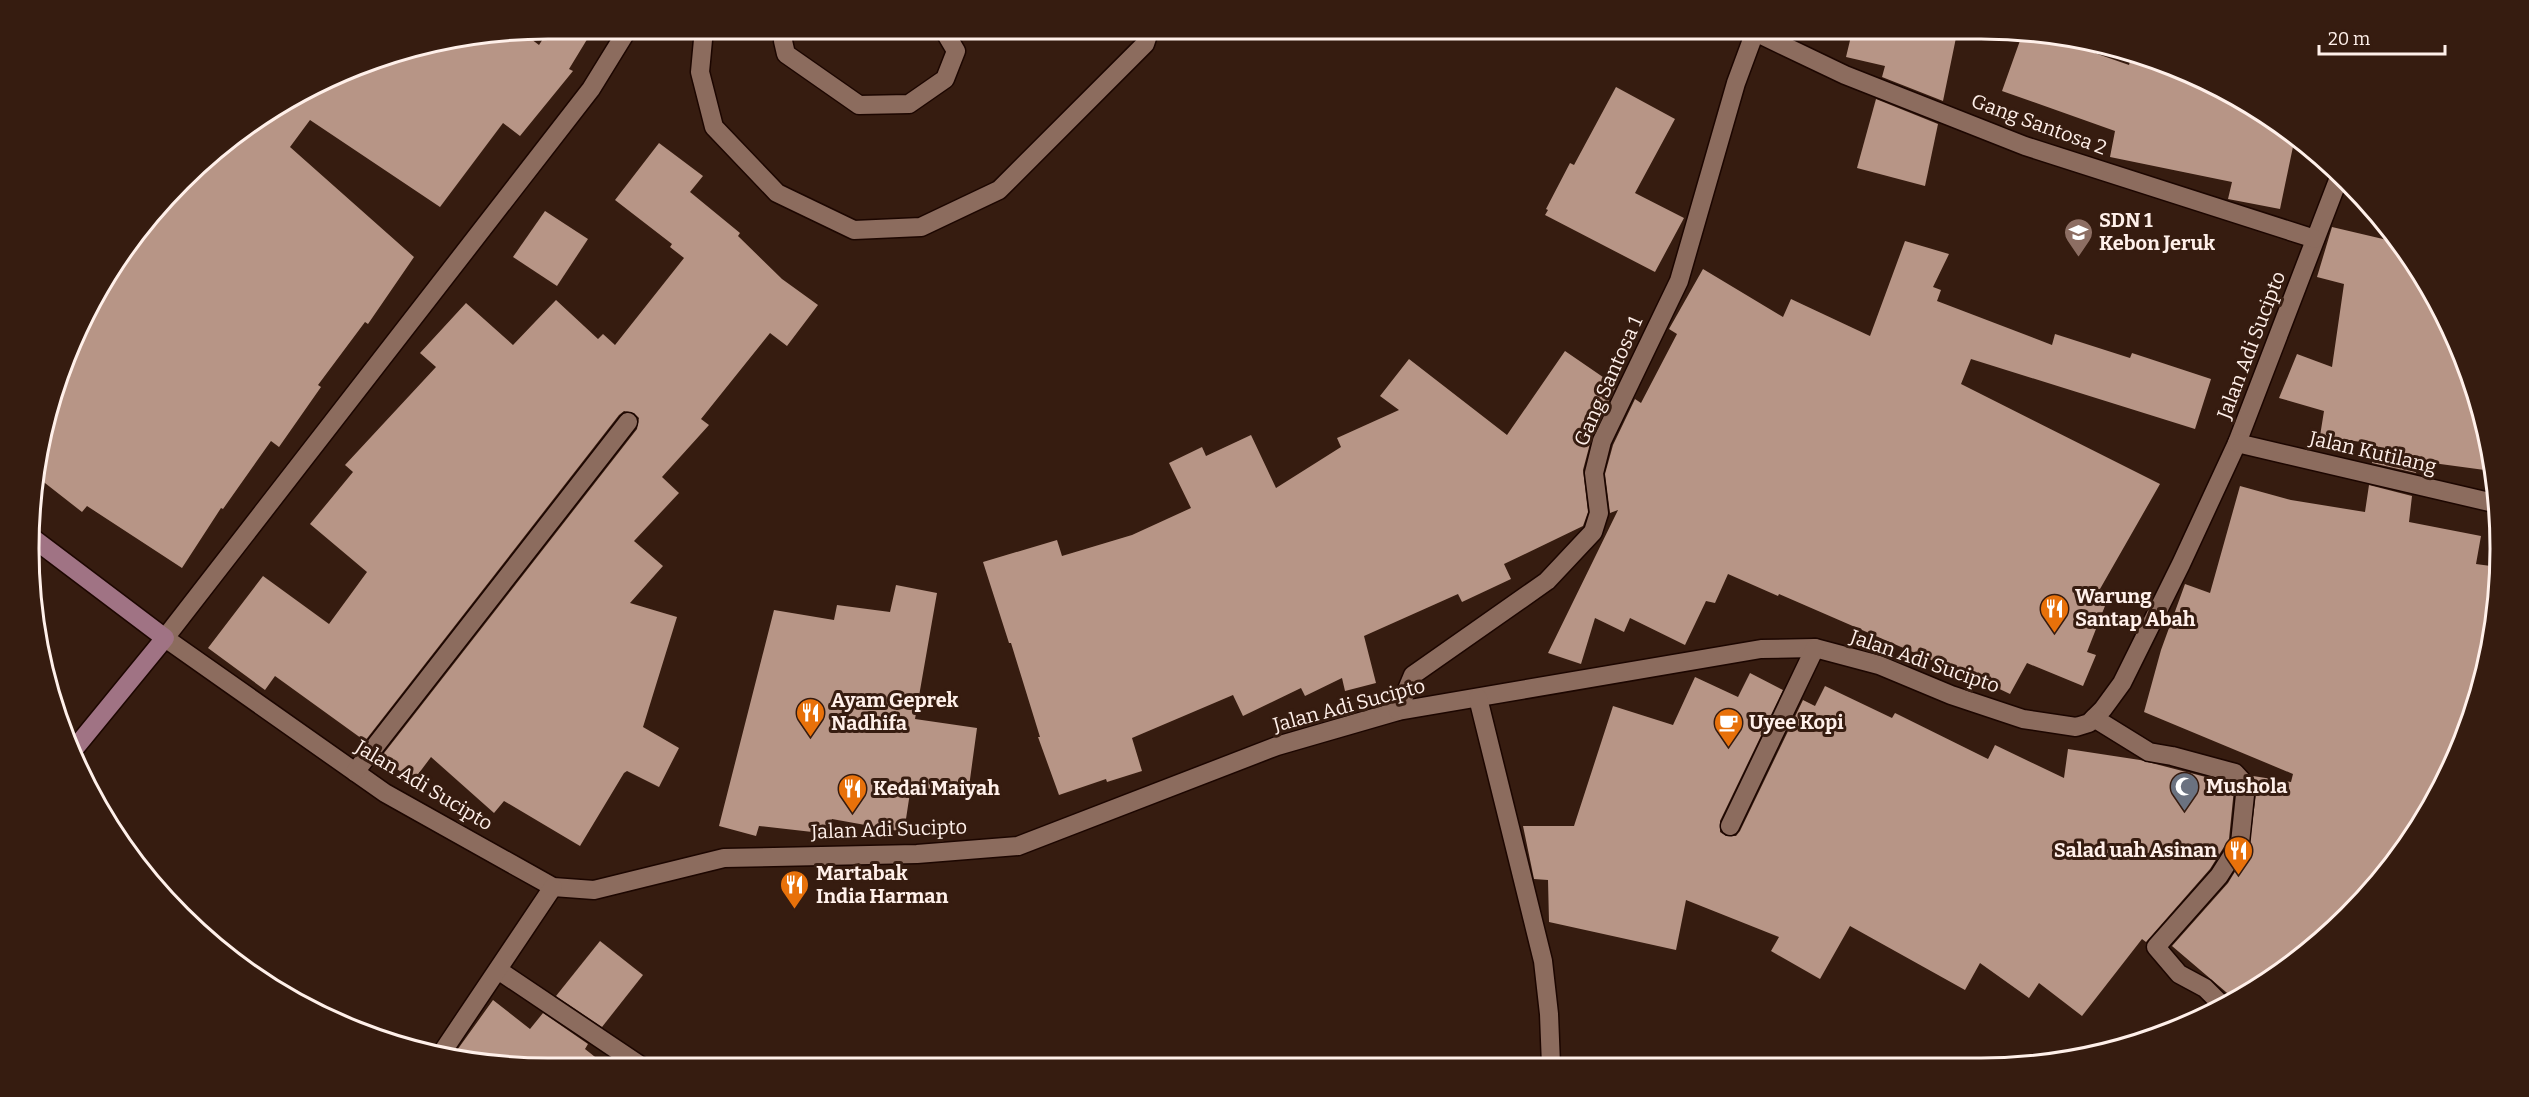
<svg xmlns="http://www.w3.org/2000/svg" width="2529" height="1097" font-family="Bitter,serif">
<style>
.building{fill:#b79586}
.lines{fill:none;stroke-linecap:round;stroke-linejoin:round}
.lane-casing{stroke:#1c0600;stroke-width:21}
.street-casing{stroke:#1c0600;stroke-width:21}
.secondary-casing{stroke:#1c0600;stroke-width:21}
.lane{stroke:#8c6c5e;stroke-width:18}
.street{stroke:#8c6c5e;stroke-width:18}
.secondary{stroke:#a07384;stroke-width:18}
.labels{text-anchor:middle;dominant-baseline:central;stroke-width:6;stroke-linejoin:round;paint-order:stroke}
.street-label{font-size:20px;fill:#fff0ea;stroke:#361c10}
.poi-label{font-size:20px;font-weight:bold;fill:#fff0ea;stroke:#361c10;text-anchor:start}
.rim{fill:none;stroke:#fff0ea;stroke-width:3}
</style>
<rect width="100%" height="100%" fill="#361c10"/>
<g class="building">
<polygon points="550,28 594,28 569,69 573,71 520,136 503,123 440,207 310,120 290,147 414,257 368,324 365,322 318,385 321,387 279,447 271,441 223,509 221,508 182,568 87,506 82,512 36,476 38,447 98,289 111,273 114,275 138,241 206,157 289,98 380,56 523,33 539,45"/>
<polygon points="1853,28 1958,28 1943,101 1882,77 1885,66 1846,57"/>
<polygon points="2022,35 2066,43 2129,65 2132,54 2150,57 2241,98 2295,137 2280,209 2228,199 2232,182 2110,157 2115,131 2002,91"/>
<polygon points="1616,87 1675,119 1635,193 1684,218 1655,272 1545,215 1548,210 1546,209 1570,163 1574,165"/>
<polygon points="1876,99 1938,124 1925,186 1857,168"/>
<polygon points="659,143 703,176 690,192 740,233 738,236 782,279 818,305 787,346 770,333 701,419 709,425 662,477 679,493 634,541 663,566 630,603 677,617 643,727 679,748 659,787 627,771 624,773 580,846 504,801 494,813 431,757 413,781 381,757 637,429 639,418 634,413 624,411 619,415 365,741 275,676 265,690 208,648 263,576 329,624 367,572 310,524 353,472 345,465 436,367 420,353 466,303 513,345 556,300 598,339 603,334 615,345 684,258 670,247 672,244 615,200"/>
<polygon points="545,211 588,239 557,286 513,257"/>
<polygon points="2332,227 2400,243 2447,319 2483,414 2492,471 2418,461 2416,473 2372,463 2375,444 2320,436 2324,411 2279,398 2297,354 2332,367 2344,284 2317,277"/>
<polygon points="1905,241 1949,254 1933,287 1941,290 1937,301 2052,345 2055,334 2130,358 2132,353 2211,379 2195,429 1971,359 1961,384 2160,484 2100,589 2110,593 2087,652 2096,655 2083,686 2027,663 2010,694 1939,660 1938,663 1779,594 1778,596 1728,574 1715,603 1706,601 1685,645 1630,618 1624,632 1595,618 1581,664 1548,653 1618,510 1610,513 1605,474 1613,445 1635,399 1641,403 1677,334 1669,329 1703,269 1783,317 1791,299 1870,336"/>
<polygon points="1565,351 1616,386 1592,436 1583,470 1588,512 1583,526 1504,564 1511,579 1462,602 1458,594 1364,636 1376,683 1345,691 1342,678 1305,696 1301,688 1243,716 1233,695 1132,738 1142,771 1107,782 1106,779 1059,795 1038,737 1040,737 1011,643 1009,643 983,562 1057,540 1062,556 1132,535 1191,508 1169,463 1202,447 1206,456 1251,435 1276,488 1341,447 1337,438 1399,410 1380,396 1409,359 1507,435"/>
<polygon points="2369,485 2412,496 2409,522 2481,536 2476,564 2498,567 2496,617 2473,716 2393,865 2297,961 2233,998 2172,946 2228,883 2249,849 2257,786 2253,776 2291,782 2293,774 2144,712 2161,650 2185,584 2210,593 2240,486 2291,500 2365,512"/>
<polygon points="896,585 937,593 915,719 977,728 968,794 911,786 904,832 832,819 830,834 759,826 756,836 719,826 774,610 834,620 837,605 890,612"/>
<polygon points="1750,673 1783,690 1720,821 1720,832 1726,836 1736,836 1740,831 1803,700 1815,706 1825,686 1892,718 1895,713 1988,759 1995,745 2064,778 2068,749 2140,760 2229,783 2234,789 2229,839 2210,869 2146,942 2142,939 2082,1016 2039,983 2029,998 1980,963 1965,990 1850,926 1820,979 1771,951 1779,937 1686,900 1676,950 1549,922 1548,880 1534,879 1523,826 1574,826 1613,706 1673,725 1695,677 1738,697"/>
<polygon points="600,941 643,975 602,1027 556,996"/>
<polygon points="493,1000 530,1029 543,1013 588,1044 585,1049 609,1068 549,1068 455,1053"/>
</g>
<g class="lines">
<defs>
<g id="lane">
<polyline points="704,29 700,72 714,127 777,193 854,230 921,227 999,190 1145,44 1150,29"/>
<polyline points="785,29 783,41 786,54 859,105 909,104 945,79 956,51 943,29"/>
</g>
<g id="street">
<polyline points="628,29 591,89 165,638 385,793 553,887 594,890 724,858 917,854 1018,846 1277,746 1398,711 1761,649 1815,648 1879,665 1951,695 2023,719 2076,727 2089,723 2103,709 2122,683 2181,564 2237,443 2340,175"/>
<polyline points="1755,32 1845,75 2025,146 2315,239"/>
<polyline points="2237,443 2498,504"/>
<polyline points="1478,698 1543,961 1549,1014 1551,1065"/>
<polyline points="1398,711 1413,675 1547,581 1593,532 1599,513 1594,473 1602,441 1679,281 1736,83 1756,29"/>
<polyline points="2094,718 2149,752 2172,756 2235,773 2246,785 2240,843 2219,876 2156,947 2179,974 2205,988 2222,1005"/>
<polyline points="355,772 628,422"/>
<polyline points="1730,826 1815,648"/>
<polyline points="498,970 644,1068"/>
<polyline points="443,1051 553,887"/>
</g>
<polyline id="secondary" points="30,536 165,638 75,748"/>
</defs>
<use href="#lane" class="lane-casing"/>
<use href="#street" class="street-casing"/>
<use href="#secondary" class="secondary-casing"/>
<use href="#lane" class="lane"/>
<use href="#street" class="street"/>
<use href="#secondary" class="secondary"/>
</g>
<defs>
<symbol id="school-pin" viewBox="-11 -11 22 30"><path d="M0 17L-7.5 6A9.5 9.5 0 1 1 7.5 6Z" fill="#8d6e63" stroke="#361c10"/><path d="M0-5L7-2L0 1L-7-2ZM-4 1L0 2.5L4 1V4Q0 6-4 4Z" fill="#fff"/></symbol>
<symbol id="restaurant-pin" viewBox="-11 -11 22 30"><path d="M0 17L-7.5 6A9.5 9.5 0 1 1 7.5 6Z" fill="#e8710a" stroke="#361c10"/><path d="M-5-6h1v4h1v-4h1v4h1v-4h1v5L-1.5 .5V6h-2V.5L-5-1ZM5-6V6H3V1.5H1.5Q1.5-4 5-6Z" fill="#fff"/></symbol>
<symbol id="cafe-pin" viewBox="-11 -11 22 30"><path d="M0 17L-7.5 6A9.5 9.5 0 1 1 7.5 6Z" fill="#e8710a" stroke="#361c10"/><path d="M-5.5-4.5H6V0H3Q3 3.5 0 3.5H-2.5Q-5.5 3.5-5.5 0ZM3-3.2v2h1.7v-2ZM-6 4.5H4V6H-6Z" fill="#fff"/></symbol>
<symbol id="mosque-pin" viewBox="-11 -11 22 30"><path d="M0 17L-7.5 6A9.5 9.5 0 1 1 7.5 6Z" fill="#6b7280" stroke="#361c10"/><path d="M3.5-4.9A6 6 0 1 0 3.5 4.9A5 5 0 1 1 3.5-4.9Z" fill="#fff"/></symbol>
</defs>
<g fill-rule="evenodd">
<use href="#school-pin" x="2062" y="216" width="33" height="45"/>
<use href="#restaurant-pin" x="2038" y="592" width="33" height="45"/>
<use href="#restaurant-pin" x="794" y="696" width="33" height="45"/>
<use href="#cafe-pin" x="1712" y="706" width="33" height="45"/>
<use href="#mosque-pin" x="2168" y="770" width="33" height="45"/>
<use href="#restaurant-pin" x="836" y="772" width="33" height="45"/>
<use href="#restaurant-pin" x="2222" y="834" width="33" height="45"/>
<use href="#restaurant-pin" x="778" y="868" width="33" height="45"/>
</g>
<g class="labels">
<g class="street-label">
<text transform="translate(2039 124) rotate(20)">Gang Santosa 2</text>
<text transform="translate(2251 345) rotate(-69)">Jalan Adi Sucipto</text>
<text transform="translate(1608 381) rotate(-66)">Gang Santosa 1</text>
<text transform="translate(2373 452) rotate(13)">Jalan Kutilang</text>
<text transform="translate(1925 661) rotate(19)">Jalan Adi Sucipto</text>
<text transform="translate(1349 705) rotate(-15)">Jalan Adi Sucipto</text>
<text transform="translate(424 785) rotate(31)">Jalan Adi Sucipto</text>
<text transform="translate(889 829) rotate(-2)">Jalan Adi Sucipto</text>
</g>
<g class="poi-label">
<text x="2099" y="220">SDN 1<tspan x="2099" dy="23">Kebon Jeruk</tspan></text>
<text x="2075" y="596">Warung<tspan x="2075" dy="23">Santap Abah</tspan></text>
<text x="831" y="700">Ayam Geprek<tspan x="831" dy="23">Nadhifa</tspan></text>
<text x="1749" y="722">Uyee Kopi</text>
<text x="2206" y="786">Mushola</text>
<text x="873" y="788">Kedai Maiyah</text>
<text x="2217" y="850" text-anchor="end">Salad uah Asinan</text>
<text x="816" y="873">Martabak<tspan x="816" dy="23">India Harman</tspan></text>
</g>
</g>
<path d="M0 0H2529V1097H0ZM548 39H1981A509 509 0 0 1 2490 548V549A509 509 0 0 1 1981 1058H548A509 509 0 0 1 39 549V548A509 509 0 0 1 548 39Z" fill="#361c10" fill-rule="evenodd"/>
<path class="rim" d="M548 39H1981A509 509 0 0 1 2490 548V549A509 509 0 0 1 1981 1058H548A509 509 0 0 1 39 549V548A509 509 0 0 1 548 39Z"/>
<path d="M2319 45v9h126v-9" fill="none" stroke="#fff0ea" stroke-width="3"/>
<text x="2328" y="45" font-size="18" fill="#fff0ea" stroke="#361c10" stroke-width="4.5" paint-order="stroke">20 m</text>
</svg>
